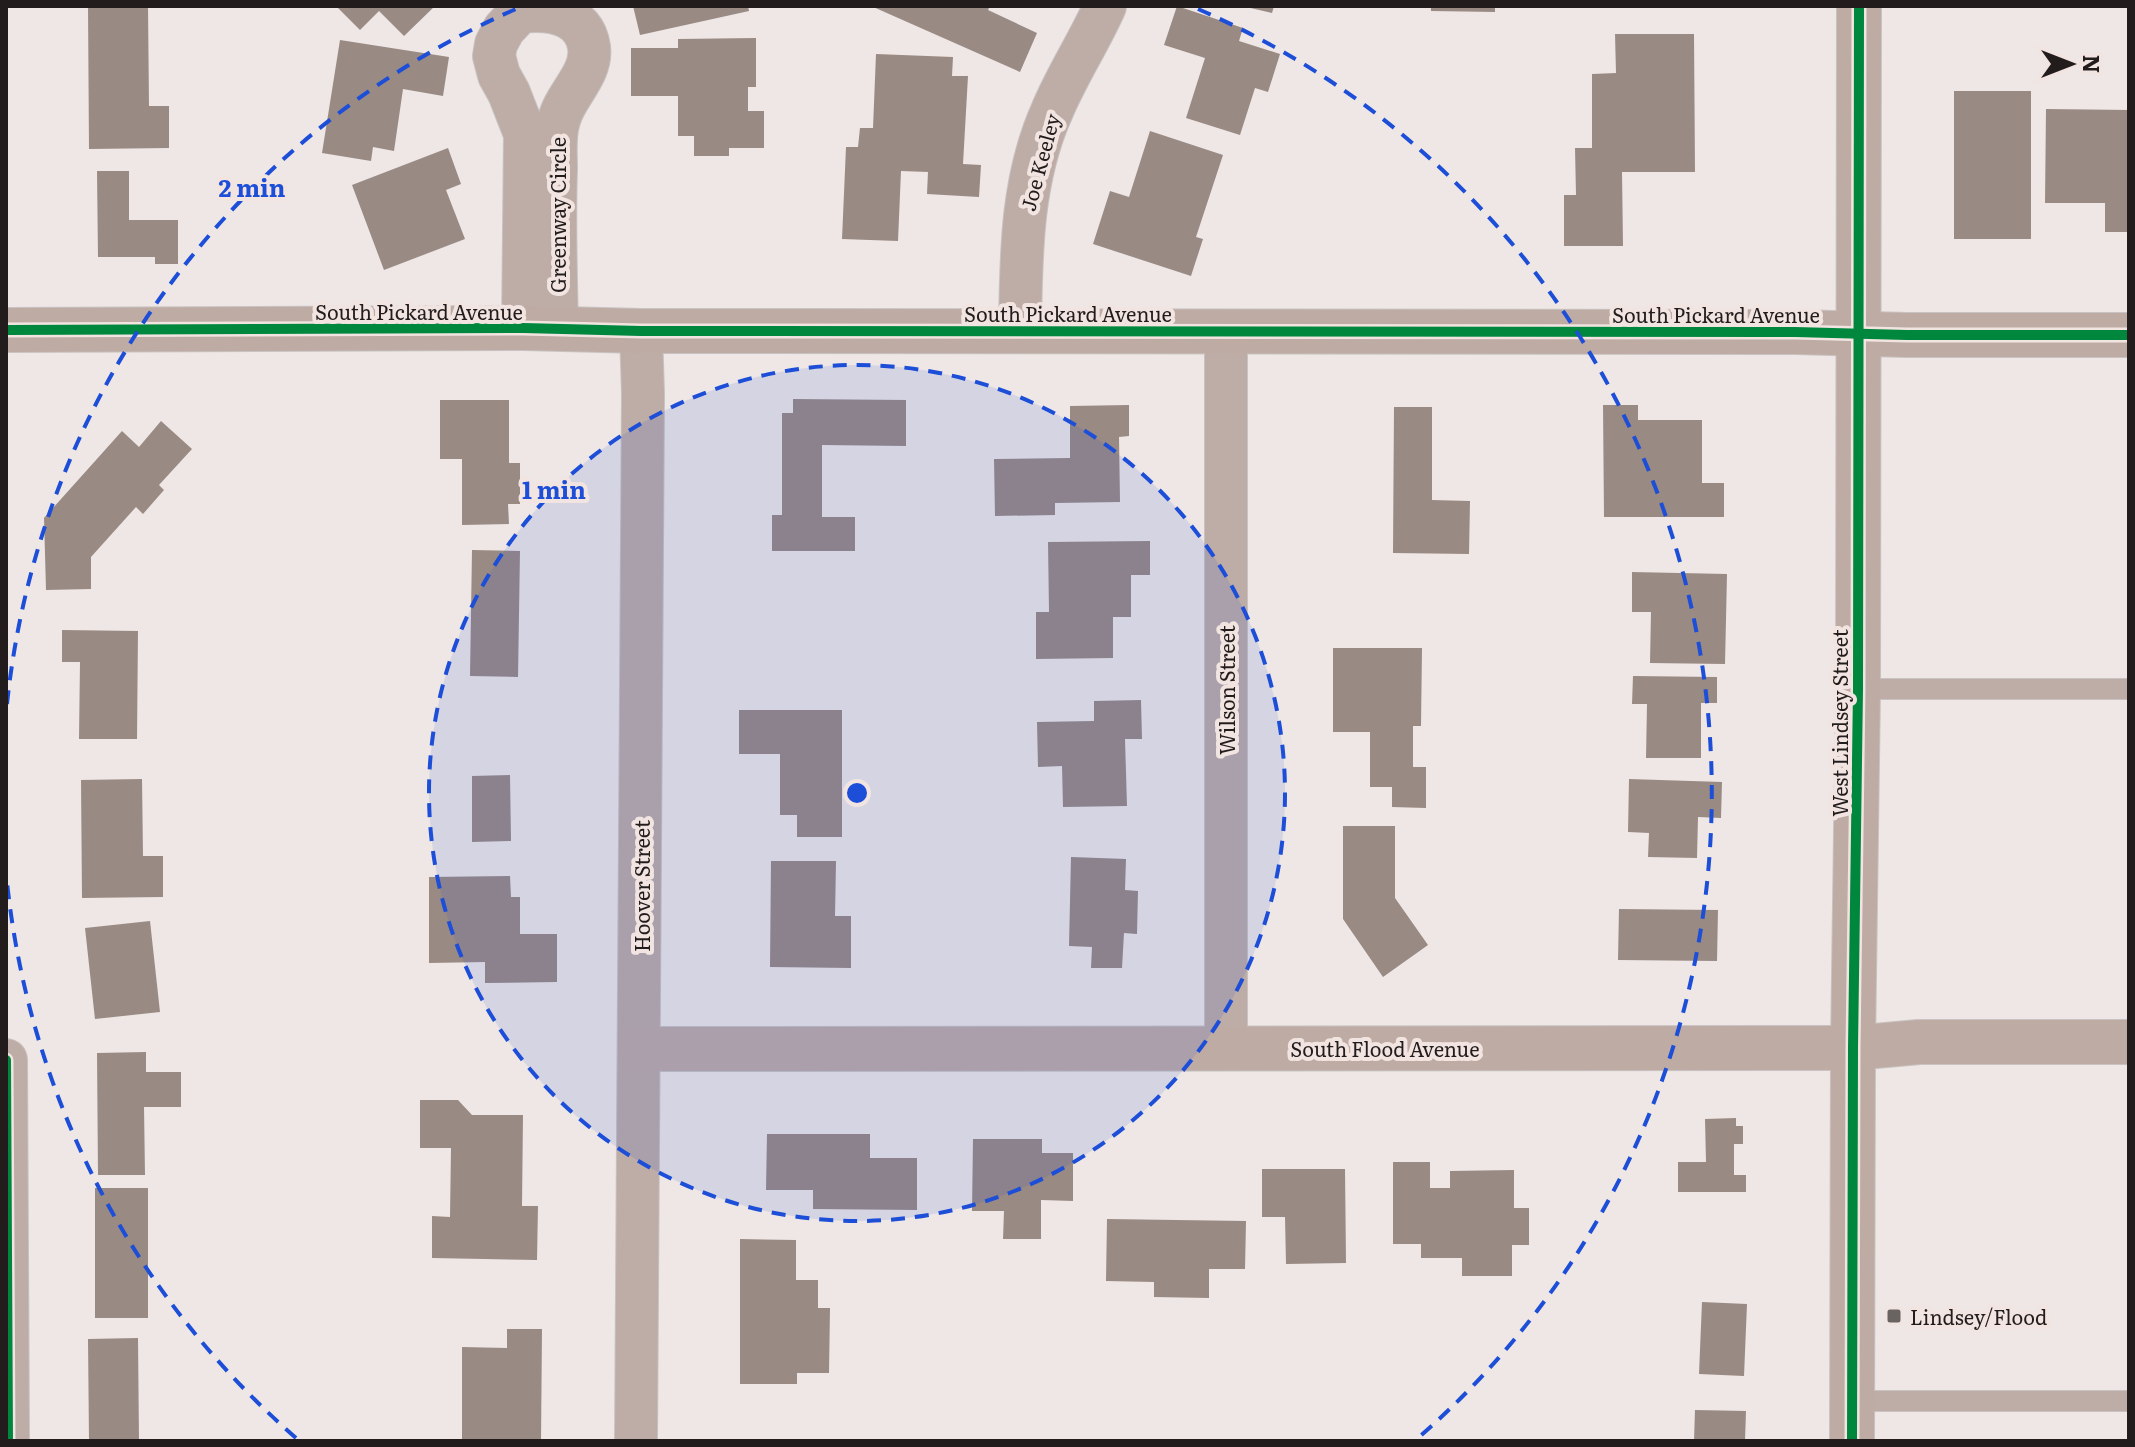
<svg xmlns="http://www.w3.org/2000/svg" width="2135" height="1447" font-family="Literata,serif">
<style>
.building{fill:#9a8a84}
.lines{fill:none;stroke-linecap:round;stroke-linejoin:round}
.lane-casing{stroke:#c8c3c2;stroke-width:22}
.street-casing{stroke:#c8c3c2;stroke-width:44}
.secondary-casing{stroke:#c8c3c2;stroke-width:46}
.lane{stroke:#beaca6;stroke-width:20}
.street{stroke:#beaca6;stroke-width:42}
.secondary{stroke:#beaba4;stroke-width:44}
.cycleway-casing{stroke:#f2e5e1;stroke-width:15}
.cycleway{stroke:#00873e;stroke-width:10}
.ring{fill:none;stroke:#1d4ed8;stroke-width:4;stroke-dasharray:14 10}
.poi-dot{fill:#696462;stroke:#f2e5e1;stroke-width:3}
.labels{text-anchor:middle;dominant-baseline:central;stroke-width:8;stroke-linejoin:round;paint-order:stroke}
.street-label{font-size:20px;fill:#221d1c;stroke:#f2e5e1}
.poi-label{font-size:20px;fill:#221d1c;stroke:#f2e5e1;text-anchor:start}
.centre{fill:#1d4ed8;stroke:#f2e5e1;stroke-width:4}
.ring-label{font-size:24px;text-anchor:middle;font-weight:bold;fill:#1d4ed8;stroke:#f2e5e1;stroke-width:8;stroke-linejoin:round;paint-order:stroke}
</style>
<rect width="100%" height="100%" fill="#eee7e5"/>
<g class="building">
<polygon points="88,6 148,6 149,106 169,106 169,148 89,149"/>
<polygon points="336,6 435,6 404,36 379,11 360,30"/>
<polygon points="633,6 748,6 749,11 640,35"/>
<polygon points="871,6 990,6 988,10 1037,33 1020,72"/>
<polygon points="1177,6 1243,28 1239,41 1280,54 1268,92 1255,88 1240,135 1186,118 1205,58 1164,45"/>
<polygon points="1242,6 1274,6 1272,13"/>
<polygon points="1431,6 1495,6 1495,12 1431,11"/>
<polygon points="1615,34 1694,34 1695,172 1622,172 1623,246 1564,246 1564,195 1576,195 1575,148 1592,148 1592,74 1616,73"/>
<polygon points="756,38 756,87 748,87 748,111 764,111 764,148 729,148 729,156 694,156 694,136 678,136 678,96 631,96 631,48 678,48 678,39"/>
<polygon points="340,40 449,57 443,96 403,89 394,151 373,147 371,161 322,153"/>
<polygon points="876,54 953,57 952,76 968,76 963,164 981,165 979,197 927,194 928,172 901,171 898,241 842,239 846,147 858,147 860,128 873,128"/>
<rect x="1954" y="91" width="77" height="148"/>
<polygon points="2046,109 2129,110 2129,232 2105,232 2105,203 2045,203"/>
<polygon points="1150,131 1223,155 1196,237 1203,239 1191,276 1093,244 1110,191 1129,197"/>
<polygon points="448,148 461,184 446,190 465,239 384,270 352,185"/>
<polygon points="97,171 129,171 129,220 178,220 178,264 155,264 155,257 98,257"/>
<polygon points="793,399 906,400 906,446 822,445 822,517 855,517 855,551 772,551 772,515 782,515 782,413 793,413"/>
<polygon points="440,400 509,400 509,463 520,463 520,504 508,504 509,524 462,525 462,459 440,459"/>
<polygon points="1129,405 1129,436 1119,437 1120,502 1055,503 1055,515 995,516 994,459 1070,458 1070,406"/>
<polygon points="1603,405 1638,405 1638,420 1702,420 1702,483 1724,483 1724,517 1604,517"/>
<polygon points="1394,407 1432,407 1432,500 1470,501 1469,554 1393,553"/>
<polygon points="161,421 192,449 159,485 164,490 143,514 136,507 91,557 91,589 46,590 44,518 122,431 139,447"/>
<polygon points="1150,541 1150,575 1131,575 1131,617 1113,617 1113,658 1036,659 1036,612 1049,612 1048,542"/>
<polygon points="472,550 520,551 518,677 470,676"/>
<polygon points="1632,572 1727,574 1725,664 1650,663 1651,612 1632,612"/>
<polygon points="62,630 138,631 137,739 79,739 80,662 62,662"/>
<polygon points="1333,648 1422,648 1421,726 1413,726 1413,767 1426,767 1426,808 1392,807 1392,787 1370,787 1370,732 1333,732"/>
<polygon points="1633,676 1717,677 1717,703 1701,703 1701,758 1646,758 1647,704 1632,704"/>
<polygon points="1141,700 1142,739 1125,739 1127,806 1063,807 1062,766 1038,767 1037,722 1094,721 1094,701"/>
<polygon points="739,710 842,710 842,837 797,837 797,815 780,815 780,754 739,754"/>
<polygon points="510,775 511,841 472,842 472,776"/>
<polygon points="142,779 143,856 163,856 163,897 82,898 81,780"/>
<polygon points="1629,779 1722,782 1721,818 1698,817 1697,858 1648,857 1649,833 1628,832"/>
<polygon points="1343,826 1395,826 1395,898 1428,945 1383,977 1343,919"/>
<polygon points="1071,857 1126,859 1125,890 1138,891 1137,934 1124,933 1122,968 1091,968 1092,947 1069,946"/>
<polygon points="771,861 836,861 835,916 851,916 851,968 770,967"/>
<polygon points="510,876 511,897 520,897 520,934 557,934 557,982 485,983 485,962 429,963 429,877"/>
<polygon points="1619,909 1718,910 1717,961 1618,960"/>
<polygon points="150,921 160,1012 95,1019 85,928"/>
<polygon points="146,1052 146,1072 181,1072 181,1107 144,1107 145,1175 98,1175 97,1053"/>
<polygon points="420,1100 458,1100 472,1115 523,1115 522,1206 538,1206 537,1260 432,1258 432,1216 450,1217 451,1148 420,1148"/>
<polygon points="1736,1118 1736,1126 1743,1126 1743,1144 1734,1144 1734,1175 1746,1175 1746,1192 1678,1192 1678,1162 1706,1162 1705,1119"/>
<polygon points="767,1134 870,1134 870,1158 917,1158 917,1210 813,1209 813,1190 766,1190"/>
<polygon points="973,1139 1042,1139 1042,1153 1073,1153 1073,1201 1041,1200 1041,1239 1003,1239 1004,1211 972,1211"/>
<polygon points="1393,1162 1430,1162 1430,1188 1450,1188 1450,1171 1514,1170 1514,1208 1529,1208 1529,1245 1512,1245 1512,1276 1462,1276 1462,1258 1421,1258 1421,1244 1393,1244"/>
<polygon points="1262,1169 1345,1169 1346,1263 1286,1264 1285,1217 1262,1217"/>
<rect x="95" y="1188" width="53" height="130"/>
<polygon points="1107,1219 1246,1221 1245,1269 1209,1269 1209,1298 1154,1297 1154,1282 1106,1281"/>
<polygon points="740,1239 796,1240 796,1280 818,1280 818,1308 830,1308 829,1373 797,1373 797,1384 740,1384"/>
<polygon points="1702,1302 1747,1304 1744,1376 1699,1374"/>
<polygon points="507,1329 542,1329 541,1441 462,1441 462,1347 507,1348"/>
<polygon points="138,1338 139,1441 89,1441 88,1339"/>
<polygon points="1695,1410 1746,1411 1745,1441 1694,1441"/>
</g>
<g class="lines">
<defs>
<g id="lane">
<polyline points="1858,689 2129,689"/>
<polyline points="1852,1401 2129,1401"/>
</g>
<g id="street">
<path d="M 523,328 L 525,134 L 509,93 L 499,75 L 494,56 L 496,44 L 504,29 L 520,12 C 548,9 584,12 589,47 C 593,74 565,95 559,120 C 554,135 556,153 556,169 C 554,222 556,276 557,329"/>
<path d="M 1020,330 C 1021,256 1021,180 1052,111 C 1067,75 1089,42 1105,6"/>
<polyline points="1226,332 1226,1048"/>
<polyline points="6,1060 8,1441"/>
<polyline points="636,1441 643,394 641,331"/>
</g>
<g id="secondary">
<polyline points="6,330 523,328 641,331 1795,332 1907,335 2129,335"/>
<polyline points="640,1049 1808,1048 1853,1048 1919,1042 2129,1042"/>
<polyline points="1852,1441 1853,1048 1858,689 1859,6"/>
</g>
</defs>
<use href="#lane" class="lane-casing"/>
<use href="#street" class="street-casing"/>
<use href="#secondary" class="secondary-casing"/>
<use href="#lane" class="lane"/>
<use href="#street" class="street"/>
<use href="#secondary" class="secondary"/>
<defs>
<g id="cycleway">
<polyline points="6,330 523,328 641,331 1795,332 1907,335 2129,335"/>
<polyline points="6,1060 8,1441"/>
<polyline points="1852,1441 1853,1048 1858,689 1859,6"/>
</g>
</defs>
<use href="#cycleway" class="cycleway-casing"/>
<use href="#cycleway" class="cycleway"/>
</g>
<circle cx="857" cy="793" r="428" fill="#1d4ed8" fill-opacity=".12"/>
<g class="ring">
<circle cx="857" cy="793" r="428"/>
<path d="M296 1438A855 855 0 0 1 7 882M7 704A855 855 0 0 1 516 9M1198 9A855 855 0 0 1 1418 1438"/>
</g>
<rect class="poi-dot" x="1886" y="1308" width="16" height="16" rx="4"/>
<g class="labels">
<g class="street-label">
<text transform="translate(1039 162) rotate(-75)">Joe Keeley</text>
<text transform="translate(557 215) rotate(-90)">Greenway Circle</text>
<text x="419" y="311">South Pickard Avenue</text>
<text x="1068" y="313">South Pickard Avenue</text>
<text x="1716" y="314">South Pickard Avenue</text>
<text transform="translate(1226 690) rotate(-90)">Wilson Street</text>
<text transform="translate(1839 723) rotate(-90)">West Lindsey Street</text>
<text transform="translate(641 886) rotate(-90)">Hoover Street</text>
<text x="1385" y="1048">South Flood Avenue</text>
</g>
<g class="poi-label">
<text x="1910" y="1316">Lindsey/Flood</text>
</g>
</g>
<circle cx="857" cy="793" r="12" class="centre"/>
<g class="ring-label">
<text x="252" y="197">2 min</text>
<text x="554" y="499">1 min</text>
</g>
<rect width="2135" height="1447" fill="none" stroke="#221d1c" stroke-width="16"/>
<g transform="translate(2071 64) rotate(90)" stroke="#f2e5e1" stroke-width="6" paint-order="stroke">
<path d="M0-6L14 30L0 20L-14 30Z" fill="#221d1c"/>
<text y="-12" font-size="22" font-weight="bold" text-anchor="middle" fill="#221d1c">N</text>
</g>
</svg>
